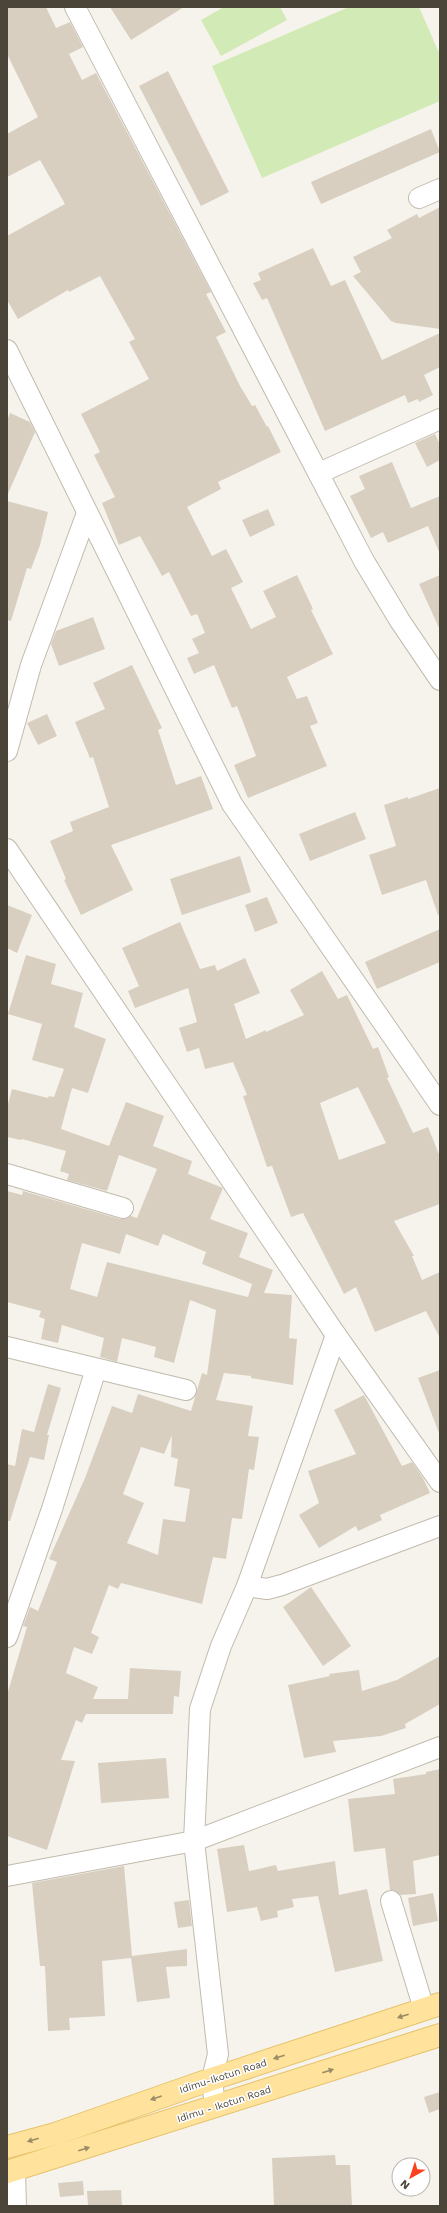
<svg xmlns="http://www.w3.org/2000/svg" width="447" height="2213" font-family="'Work Sans',sans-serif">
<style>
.green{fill:#d2eab5}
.building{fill:#d8cfc1;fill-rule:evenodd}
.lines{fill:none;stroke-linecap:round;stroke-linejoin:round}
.minor-casing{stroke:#c2bbae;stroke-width:22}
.major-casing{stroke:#e6c16a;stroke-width:24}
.minor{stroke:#fff;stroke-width:20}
.major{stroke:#ffe39c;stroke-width:22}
.oneway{fill:#9c8c66}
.labels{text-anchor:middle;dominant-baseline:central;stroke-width:3;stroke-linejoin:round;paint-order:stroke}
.street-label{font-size:10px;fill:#4b4439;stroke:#fff}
</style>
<rect width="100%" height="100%" fill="#f6f3ec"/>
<g class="green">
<polygon points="224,7 280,7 287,20 221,56 201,20"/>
<polygon points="349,7 419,7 440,55 440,101 262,178 212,66"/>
</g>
<g class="building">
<polygon points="7,7 46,7 56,28 70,22 83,47 69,54 82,80 96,73 211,292 206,294 226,332 216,337 240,386 252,406 255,405 267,427 268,426 281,452 218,482 221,489 187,507 212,556 226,549 243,582 231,588 251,629 276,617 263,591 297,575 313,609 311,610 333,654 287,677 297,699 307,696 318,723 310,726 327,766 248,798 234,765 256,756 237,706 232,708 214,665 194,674 187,658 199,653 192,639 205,633 197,614 191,616 169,572 162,576 140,536 119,545 102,503 115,497 94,455 100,452 81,414 149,379 129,342 135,339 100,276 69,292 68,290 18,319 7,300 7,236 65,204 40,160 7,177 7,134 38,117 7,54"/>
<polygon points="110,7 184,7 131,40"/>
<polygon points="168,71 229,192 201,206 139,86"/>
<polygon points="431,129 440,152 321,204 311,182"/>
<polygon points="440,207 440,329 396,323 391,321 353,276 361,272 353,257 392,238 387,230 417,214 419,218"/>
<polygon points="313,248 331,286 345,280 382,360 440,333 440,367 424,375 433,395 419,402 418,399 408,403 405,395 325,431 267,298 262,300 253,283 261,280 258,273"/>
<polygon points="10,413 30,422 35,432 7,496 7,421"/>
<polygon points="435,434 440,445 440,460 427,467 415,443"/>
<polygon points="392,462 411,508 440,496 440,554 428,526 388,543 383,532 371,538 350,496 365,489 359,476"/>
<polygon points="7,501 48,512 40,545 31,569 27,568 11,621 7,620"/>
<polygon points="268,509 275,525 250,537 242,520"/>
<polygon points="440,575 440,630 419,584"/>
<polygon points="93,617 105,649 59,666 51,644 56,631"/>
<polygon points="132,665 162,728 158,730 176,785 201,776 213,809 111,845 133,890 81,915 64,880 66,879 50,841 73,831 70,822 109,807 93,757 90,758 75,722 105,709 93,683"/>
<polygon points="47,714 57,736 38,745 27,723"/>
<polygon points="440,788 440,914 438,915 426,880 382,895 369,855 396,846 384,805 408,797 408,799"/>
<polygon points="355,812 366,839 310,861 299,834"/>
<polygon points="240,856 251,892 182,915 170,879"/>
<polygon points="267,897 278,923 255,932 245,905"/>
<polygon points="7,905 32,915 17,953 7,948"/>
<path d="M 180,922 L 200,969 L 215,965 L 217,971 L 245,958 L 260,993 L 234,1004 L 246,1039 L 266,1030 L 266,1032 L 304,1015 L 290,990 L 322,971 L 338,999 L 347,995 L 373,1049 L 378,1047 L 389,1077 L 387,1078 L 413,1133 L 428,1127 L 440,1157 L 440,1204 L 394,1221 L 414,1256 L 412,1256 L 422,1280 L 440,1272 L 440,1338 L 426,1311 L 375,1332 L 356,1287 L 344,1294 L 303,1213 L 291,1217 L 272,1166 L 267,1167 L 243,1096 L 247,1095 L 233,1062 L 205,1069 L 199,1048 L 187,1052 L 179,1028 L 197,1022 L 188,988 L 135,1008 L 128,991 L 139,986 L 122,948 ZM 358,1087 L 386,1143 L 339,1160 L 320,1103 Z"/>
<polygon points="440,929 440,962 377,989 365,962"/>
<path d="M 26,955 L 56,964 L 51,984 L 83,993 L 74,1027 L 106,1039 L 88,1093 L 72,1088 L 61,1129 L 109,1146 L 126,1102 L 164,1116 L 153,1146 L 192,1161 L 188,1174 L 223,1188 L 210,1219 L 248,1233 L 239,1257 L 273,1270 L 264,1293 L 292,1295 L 289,1338 L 297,1339 L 293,1385 L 251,1378 L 251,1376 L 224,1373 L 216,1400 L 253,1406 L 248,1436 L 259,1437 L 254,1470 L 249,1469 L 242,1519 L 232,1518 L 226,1559 L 213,1557 L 202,1604 L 121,1583 L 118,1589 L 109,1585 L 91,1633 L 99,1637 L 92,1654 L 74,1647 L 66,1673 L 98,1687 L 93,1699 L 128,1699 L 130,1668 L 181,1671 L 179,1697 L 174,1696 L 173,1714 L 86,1714 L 82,1723 L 76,1720 L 61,1760 L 75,1761 L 47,1850 L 7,1836 L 7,1695 L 27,1627 L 23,1626 L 30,1607 L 38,1611 L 57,1562 L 49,1559 L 85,1478 L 112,1406 L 132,1413 L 138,1394 L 191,1411 L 202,1373 L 207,1375 L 216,1310 L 190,1300 L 174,1363 L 154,1357 L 156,1347 L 122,1338 L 117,1362 L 100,1357 L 104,1338 L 62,1325 L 58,1343 L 41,1339 L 45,1319 L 39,1317 L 41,1311 L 7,1302 L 7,1191 L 22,1195 L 23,1191 L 120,1219 L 126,1219 L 131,1216 L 137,1218 L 157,1169 L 119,1155 L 107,1191 L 67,1180 L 69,1174 L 60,1171 L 66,1151 L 22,1139 L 21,1140 L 7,1137 L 7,1108 L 12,1089 L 48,1098 L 49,1096 L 54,1097 L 64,1069 L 32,1060 L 42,1024 L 8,1014 ZM 126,1234 L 158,1246 L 163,1234 L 206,1252 L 202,1264 L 252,1284 L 248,1297 L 107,1262 L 97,1297 L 70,1289 L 82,1243 L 120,1254 ZM 172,1435 L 171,1457 L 178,1459 L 174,1486 L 190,1489 L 185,1522 L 163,1519 L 158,1555 L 127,1543 L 144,1503 L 123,1494 L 141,1447 L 164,1454 Z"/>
<polygon points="440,1370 440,1433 439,1433 418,1378"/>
<polygon points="48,1384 61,1388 47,1435 49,1435 44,1460 30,1457 10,1521 7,1521 7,1464 15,1466 22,1429 34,1432"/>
<polygon points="364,1395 402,1466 412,1462 423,1478 430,1493 380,1515 382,1520 358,1531 356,1526 319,1548 299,1515 319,1503 308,1471 356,1454 334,1410"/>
<polygon points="311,1587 351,1646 323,1666 283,1607"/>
<polygon points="440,1656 440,1704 405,1724 406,1728 381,1736 333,1741 336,1752 304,1758 288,1685 330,1676 329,1674 359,1670 362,1691 397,1680"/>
<polygon points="166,1758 169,1798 101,1803 98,1763"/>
<polygon points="440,1769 440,1855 413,1861 416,1894 401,1895 394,1890 390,1890 385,1848 354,1852 348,1799 395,1794 393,1779 426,1774 426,1772"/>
<polygon points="244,1845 249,1871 276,1865 278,1871 335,1861 339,1895 367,1889 383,1961 335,1972 318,1896 292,1899 294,1907 277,1911 278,1917 261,1921 257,1907 227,1912 217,1849"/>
<polygon points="124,1866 132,1956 187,1949 187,1966 166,1967 170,1998 137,2002 131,1958 102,1961 105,2016 69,2018 70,2030 48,2031 45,1966 40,1966 32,1883"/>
<polygon points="433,1893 438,1921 413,1926 408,1898"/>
<polygon points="189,1900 192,1926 178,1928 174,1902"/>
<polygon points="440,2092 440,2109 429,2113 424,2097"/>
<polygon points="335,2155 336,2165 350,2165 352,2206 274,2206 272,2158"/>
<polygon points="83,2181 84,2195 60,2197 58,2183"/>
<polygon points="121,2190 122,2206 88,2206 87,2191"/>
</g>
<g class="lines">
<defs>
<g id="minor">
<polyline points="75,7 364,561 400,621 440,680"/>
<polyline points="419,198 440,189"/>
<polyline points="7,350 232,804 440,1105"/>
<polyline points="319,473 440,419"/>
<polyline points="7,751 31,665 87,513"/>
<polyline points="7,849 336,1335 440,1482"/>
<polyline points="7,1174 123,1208"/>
<polyline points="7,1347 186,1390"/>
<polyline points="247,1586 267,1589 282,1585 440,1526"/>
<polyline points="7,1637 52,1509 96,1369"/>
<polyline points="7,1876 194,1841 440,1747"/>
<polyline points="391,1901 424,2009"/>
<polyline points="215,2107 212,2079 218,2054 194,1841 200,1709 221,1646 247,1586 336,1335"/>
<polyline points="15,2171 16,2206"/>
</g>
<g id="major">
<polyline points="7,2147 55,2134 212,2079 440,2004"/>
<polyline points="7,2172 440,2035"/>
</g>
</defs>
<use href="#minor" class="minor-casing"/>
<use href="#major" class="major-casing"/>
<use href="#minor" class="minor"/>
<use href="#major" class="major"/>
</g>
<defs><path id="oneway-solid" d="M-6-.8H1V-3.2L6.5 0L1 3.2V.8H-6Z"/></defs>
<g class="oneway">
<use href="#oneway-solid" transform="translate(403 2016) rotate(162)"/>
<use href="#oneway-solid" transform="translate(279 2057) rotate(162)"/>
<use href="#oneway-solid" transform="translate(328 2071) rotate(-18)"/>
<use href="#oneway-solid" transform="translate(156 2098) rotate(161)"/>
<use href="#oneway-solid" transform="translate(33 2140) rotate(164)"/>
<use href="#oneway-solid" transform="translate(84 2149) rotate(-18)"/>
</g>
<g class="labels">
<g class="street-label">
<text transform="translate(223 2076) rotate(-18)">Idimu-Ikotun Road</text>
<text transform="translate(224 2104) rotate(-18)">Idimu - Ikotun Road</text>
</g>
</g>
<rect width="447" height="2213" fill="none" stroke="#4b4439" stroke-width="16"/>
<g transform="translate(411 2177) rotate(219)"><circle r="19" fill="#ffffff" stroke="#b7b4b0"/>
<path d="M0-3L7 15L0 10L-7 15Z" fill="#fc3f1d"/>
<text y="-6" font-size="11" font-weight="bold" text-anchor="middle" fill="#4b4439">N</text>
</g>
</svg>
